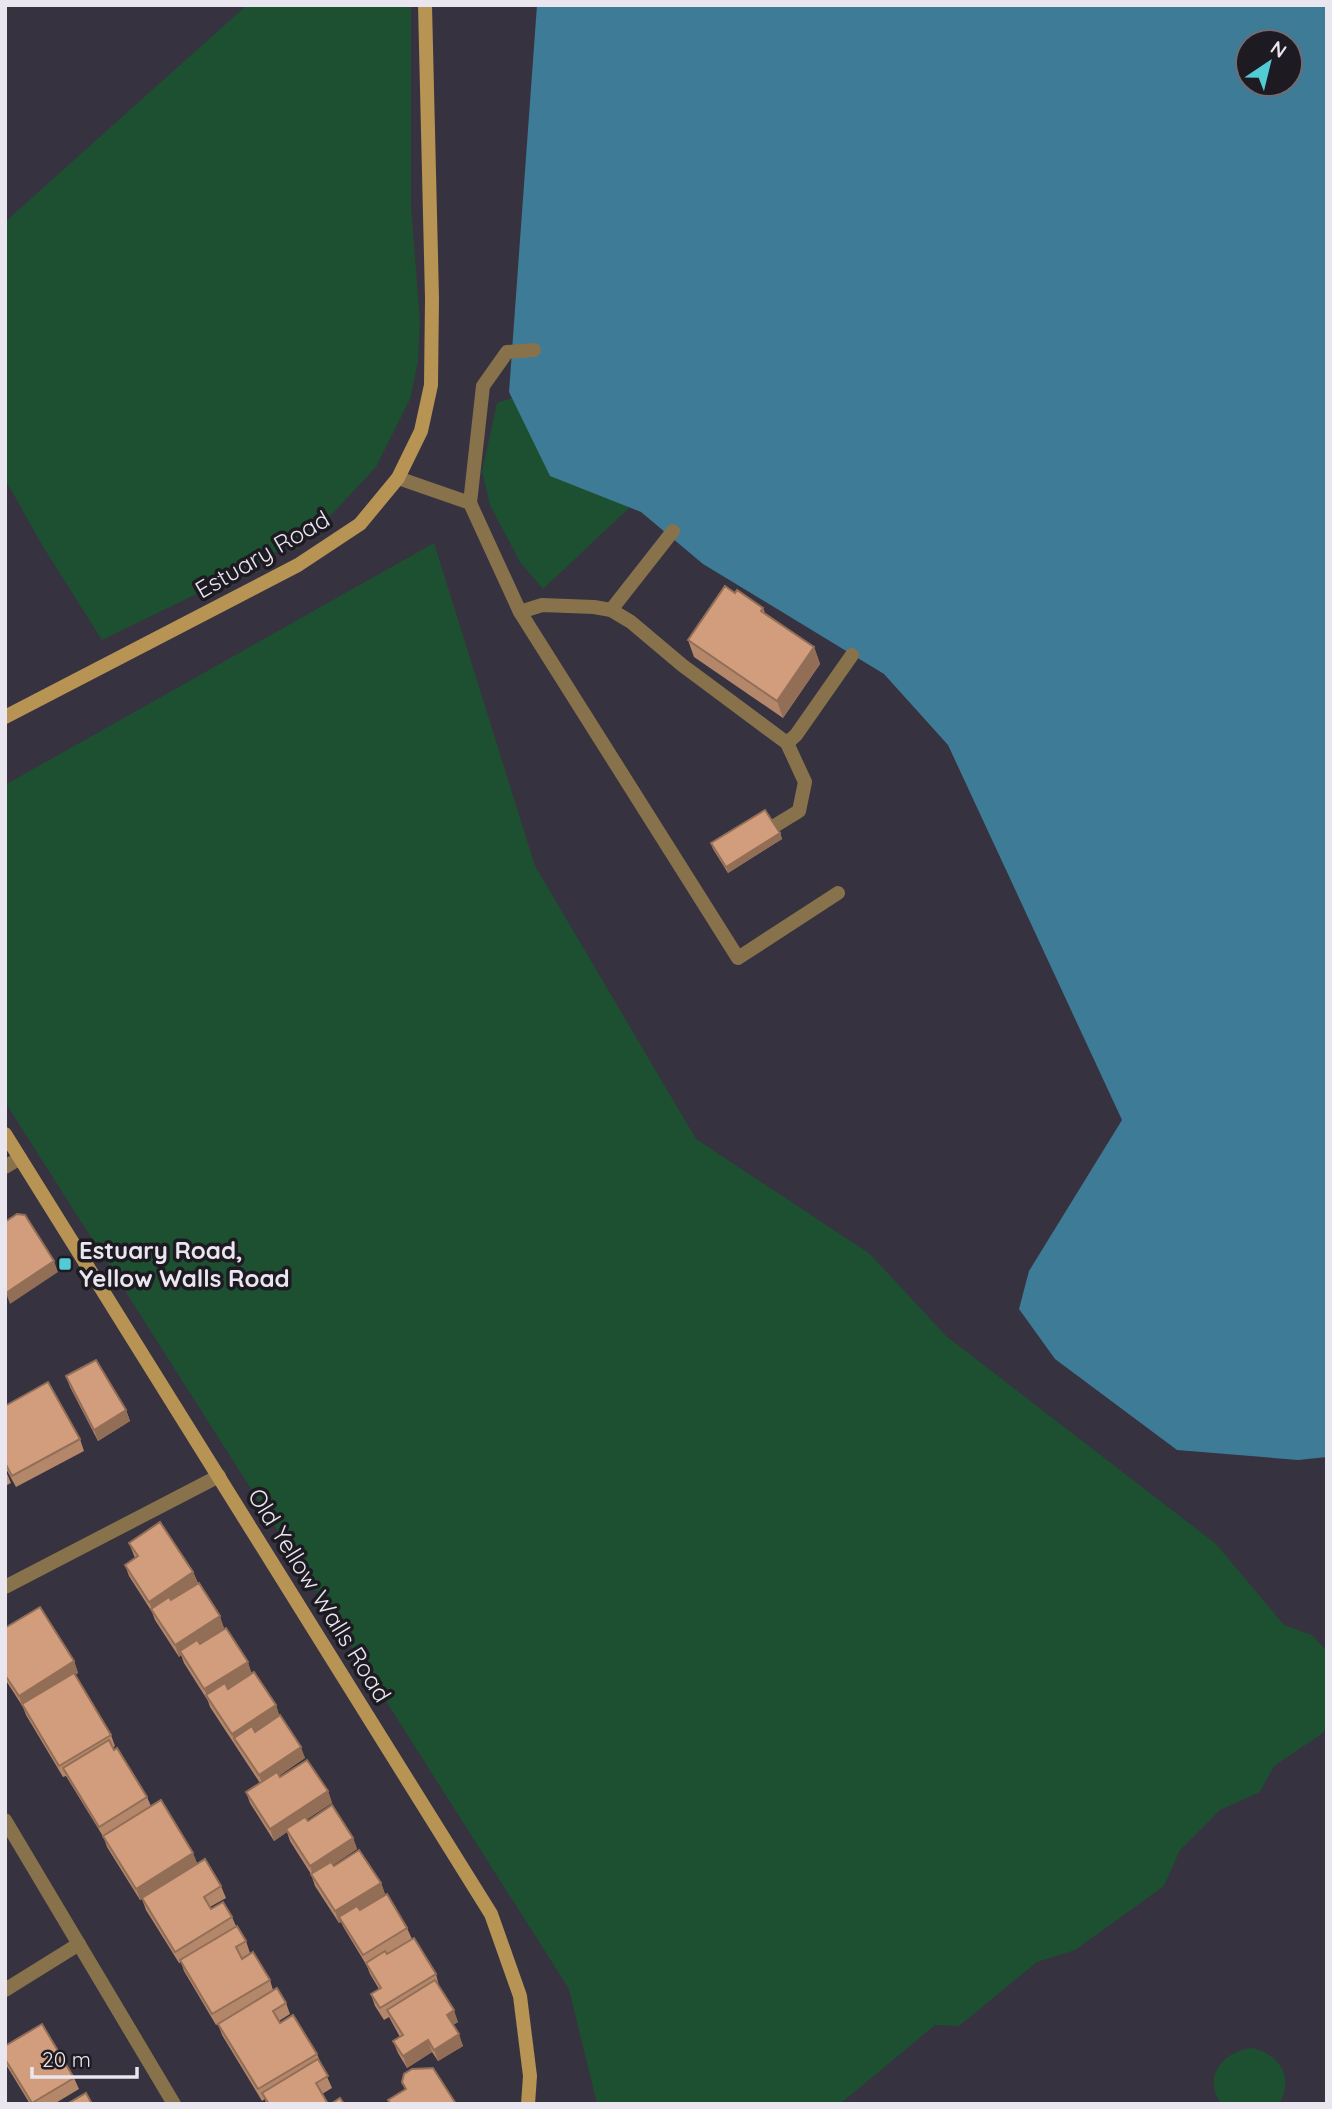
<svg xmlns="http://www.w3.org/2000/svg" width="1332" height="2109" font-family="Quicksand,sans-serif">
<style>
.green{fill:#1d5031}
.water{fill:#3d7b96;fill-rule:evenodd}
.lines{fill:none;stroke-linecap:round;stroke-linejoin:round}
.lane{stroke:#88724b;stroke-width:14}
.street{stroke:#88724b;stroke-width:14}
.secondary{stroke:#b79354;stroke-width:14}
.wall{fill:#b4876b}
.shaded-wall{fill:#926e57}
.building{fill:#d19d7c;stroke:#926e57;stroke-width:2}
.poi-dot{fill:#51ccd4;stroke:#1d1b21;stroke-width:2.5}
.labels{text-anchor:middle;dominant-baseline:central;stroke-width:7;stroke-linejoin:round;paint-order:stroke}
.street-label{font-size:24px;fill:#e9e6f0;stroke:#1d1b21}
.poi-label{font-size:24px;font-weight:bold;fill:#e9e6f0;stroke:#1d1b21;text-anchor:start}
</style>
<rect width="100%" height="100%" fill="#363240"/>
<g class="green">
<polygon points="247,5 411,5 411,206 420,321 418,361 410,399 376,467 332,514 258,564 102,640 42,545 5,479 5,222"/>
<polygon points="512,398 646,492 543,589 520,562 490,505 482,471 497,403"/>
<polygon points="434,543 535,866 696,1139 870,1254 946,1336 1216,1544 1284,1625 1312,1635 1327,1651 1327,1724 1323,1733 1274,1766 1260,1792 1220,1810 1180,1850 1164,1886 1075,1950 1037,1962 959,2026 935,2025 840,2104 597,2104 569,1989 5,1102 5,785"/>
<path d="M 1252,2048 C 1279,2054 1295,2077 1279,2104 L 1221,2104 C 1202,2077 1223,2051 1252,2048 Z"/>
</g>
<path class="water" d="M 537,5 L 1327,5 L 1327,1457 L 1298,1460 L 1177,1450 L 1055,1359 L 1019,1309 L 1029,1271 L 1122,1120 L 948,745 L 884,674 L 703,564 L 641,512 L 550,476 L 509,392 ZM 1248,42 L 1290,42 L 1290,84 L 1248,84 Z"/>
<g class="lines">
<g class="lane">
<polyline points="398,478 470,503 520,612 738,958 838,893"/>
<polyline points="470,503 483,386 507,352 534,350"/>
<polyline points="611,610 673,531"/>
<polyline points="520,612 542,605 594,607 611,610 631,622 682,665 787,743 805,782 799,811 776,825"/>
<polyline points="787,743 796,735 852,655"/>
</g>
<g class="street">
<polyline points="5,1167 20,1158"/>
<polyline points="5,1587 219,1476"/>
<polyline points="5,1820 174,2104"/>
<polyline points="5,1990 79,1944"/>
</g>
<g class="secondary">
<polyline points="5,717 298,565 360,524 398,478 421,431 431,385 432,298 425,5"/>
<polyline points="5,1134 491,1914 520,1996 530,2076 528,2104"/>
</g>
</g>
<g class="wall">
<polygon points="735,593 763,608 765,613 814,647 820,664 783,718 694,657 688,640"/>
<polygon points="780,833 782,839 728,873 713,849 711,843"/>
<polygon points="66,1376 126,1410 130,1421 98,1441 70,1387"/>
<polygon points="5,1406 80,1439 84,1451 16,1487 5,1467"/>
<polygon points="5,1469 11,1483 5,1486"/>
<polygon points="129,1543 193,1572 198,1583 224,1628 199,1644 252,1673 276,1705 279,1716 305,1758 280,1775 280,1777 328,1791 332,1803 307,1819 308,1821 353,1838 357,1849 333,1865 381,1883 385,1894 360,1910 407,1928 412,1939 436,1974 439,1986 458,2022 453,2025 463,2046 438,2061 432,2052 407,2068 398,2053 393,2041 400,2037 389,2017 384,2020 375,2006 371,1994 379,1989 370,1974 367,1966 344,1928 341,1922 339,1923 315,1886 311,1874 290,1841 287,1832 274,1841 250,1803 246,1792 260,1783 210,1707 208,1701 184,1663 181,1655 179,1657 155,1620 152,1612 129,1576 125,1565 135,1558"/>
<polygon points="5,1628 74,1661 78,1673 75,1675 111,1735 115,1746 113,1748 147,1797 151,1806 197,1864 221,1886 226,1898 210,1907 211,1909 232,1917 236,1926 246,1941 250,1953 242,1958 270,1980 273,1990 286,2003 290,2014 279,2021 317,2054 332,2088 322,2094 328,2104 266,2104 265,2099 262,2101 222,2035 218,2024 216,2025 184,1971 181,1962 179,1963 146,1910 142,1899 140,1900 107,1847 104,1838 66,1776 63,1777 26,1715 23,1707 5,1679"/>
<polygon points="5,2046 74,2078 79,2089 54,2104 30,2104 5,2063"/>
</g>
<g class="shaded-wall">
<polygon points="814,647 820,664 783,718 777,701"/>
<polygon points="780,833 782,839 728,873 726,867"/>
<polygon points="54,1261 58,1272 10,1304 6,1293"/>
<polygon points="126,1410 130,1421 98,1441 94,1430"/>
<polygon points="193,1572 198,1583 154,1613 149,1602"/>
<polygon points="220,1616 224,1628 182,1655 180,1651 181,1655 179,1657 175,1645"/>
<polygon points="74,1661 78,1673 24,1707 22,1704 23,1708 19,1696"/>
<polygon points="248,1662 252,1674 209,1700 204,1689"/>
<polygon points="276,1705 280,1717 238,1744 234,1738 236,1746 232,1734"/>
<polygon points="301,1747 305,1758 263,1787 259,1775"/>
<polygon points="328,1791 332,1803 288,1832 286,1829 287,1832 274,1841 270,1829"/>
<polygon points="353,1838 357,1849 314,1878 310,1866"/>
<polygon points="193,1853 198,1865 140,1900 136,1889"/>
<polygon points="381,1883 385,1894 342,1921 339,1917 341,1922 339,1923 335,1911"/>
<polygon points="454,2010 458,2022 451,2026 447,2015"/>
<polygon points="459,2034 463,2046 438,2061 434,2050"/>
<polygon points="428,2040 432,2052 407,2068 403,2056"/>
</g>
<g class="building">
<polygon points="725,586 735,593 737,590 763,608 761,611 814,647 777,701 688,640"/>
<polygon points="765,810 780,833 726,867 711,843"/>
<polygon points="17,1214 25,1215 54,1261 6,1293 5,1291 5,1222"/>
<polygon points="96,1360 126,1410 94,1430 66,1376"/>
<polygon points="48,1382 80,1439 12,1476 5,1463 5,1406"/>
<polygon points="160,1522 193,1572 149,1602 125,1565 138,1556 129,1543"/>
<polygon points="199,1583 220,1616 175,1645 151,1609 169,1597 171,1600"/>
<polygon points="40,1607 74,1661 19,1696 5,1675 5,1628"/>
<polygon points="226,1628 248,1662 204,1689 180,1651 197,1640 200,1644"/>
<polygon points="254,1672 276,1705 232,1734 206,1695 225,1683 228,1689"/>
<polygon points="74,1673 111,1735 59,1766 22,1704"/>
<polygon points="280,1715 301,1747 259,1775 234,1738 252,1726 255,1732"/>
<polygon points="109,1740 114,1750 117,1748 147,1797 99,1827 63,1768"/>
<polygon points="307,1760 328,1791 270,1829 246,1792 277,1772 280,1777"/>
<polygon points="161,1800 193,1853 136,1889 103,1836"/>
<polygon points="332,1805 353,1838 310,1866 286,1829 305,1817 308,1821"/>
<polygon points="359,1850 381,1883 335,1911 311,1874 331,1862 334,1866"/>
<polygon points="205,1859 221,1886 204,1897 211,1909 223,1902 232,1917 175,1952 142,1898"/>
<polygon points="387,1894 407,1928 363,1955 339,1917 357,1906 360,1910"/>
<polygon points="237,1926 246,1941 236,1947 242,1959 253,1952 270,1980 212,2014 180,1960"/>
<polygon points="414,1938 436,1974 380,2008 371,1994 381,1988 366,1963 385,1951 387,1954"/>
<polygon points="435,1980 454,2010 447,2015 459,2034 434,2050 428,2040 403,2056 393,2041 403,2035 387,2010"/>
<polygon points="277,1988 286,2003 273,2011 280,2023 293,2015 317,2054 258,2089 218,2024"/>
<polygon points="42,2024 74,2078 32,2103 5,2059 5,2046"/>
<polygon points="318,2059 328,2076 316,2083 328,2104 269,2104 262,2093"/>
<polygon points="433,2068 456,2104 391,2104 388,2100 406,2089 402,2082 404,2074 412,2069"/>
<polygon points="86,2093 92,2104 67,2104"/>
<polygon points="340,2098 344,2104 331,2104"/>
</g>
<rect class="poi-dot" x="58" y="1257" width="14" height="14" rx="3.5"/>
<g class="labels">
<g class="street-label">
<text transform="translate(262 554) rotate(-30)">Estuary Road</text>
<text transform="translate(320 1595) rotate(58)">Old Yellow Walls Road</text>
</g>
<g class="poi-label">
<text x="79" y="1250">Estuary Road,<tspan x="79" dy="28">Yellow Walls Road</tspan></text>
</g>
</g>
<rect width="1332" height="2109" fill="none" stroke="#e9e6f0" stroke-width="14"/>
<g transform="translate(1269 63) rotate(35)"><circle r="33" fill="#1d1b21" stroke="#6f6c74" stroke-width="2"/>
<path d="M0-5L12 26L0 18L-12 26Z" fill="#51ccd4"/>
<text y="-10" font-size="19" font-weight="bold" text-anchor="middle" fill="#e9e6f0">N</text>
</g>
<path d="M32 2067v10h105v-10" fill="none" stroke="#e9e6f0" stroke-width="3.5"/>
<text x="42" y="2067" font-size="21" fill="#e9e6f0" stroke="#1d1b21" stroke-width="5" paint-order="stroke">20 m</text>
</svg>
